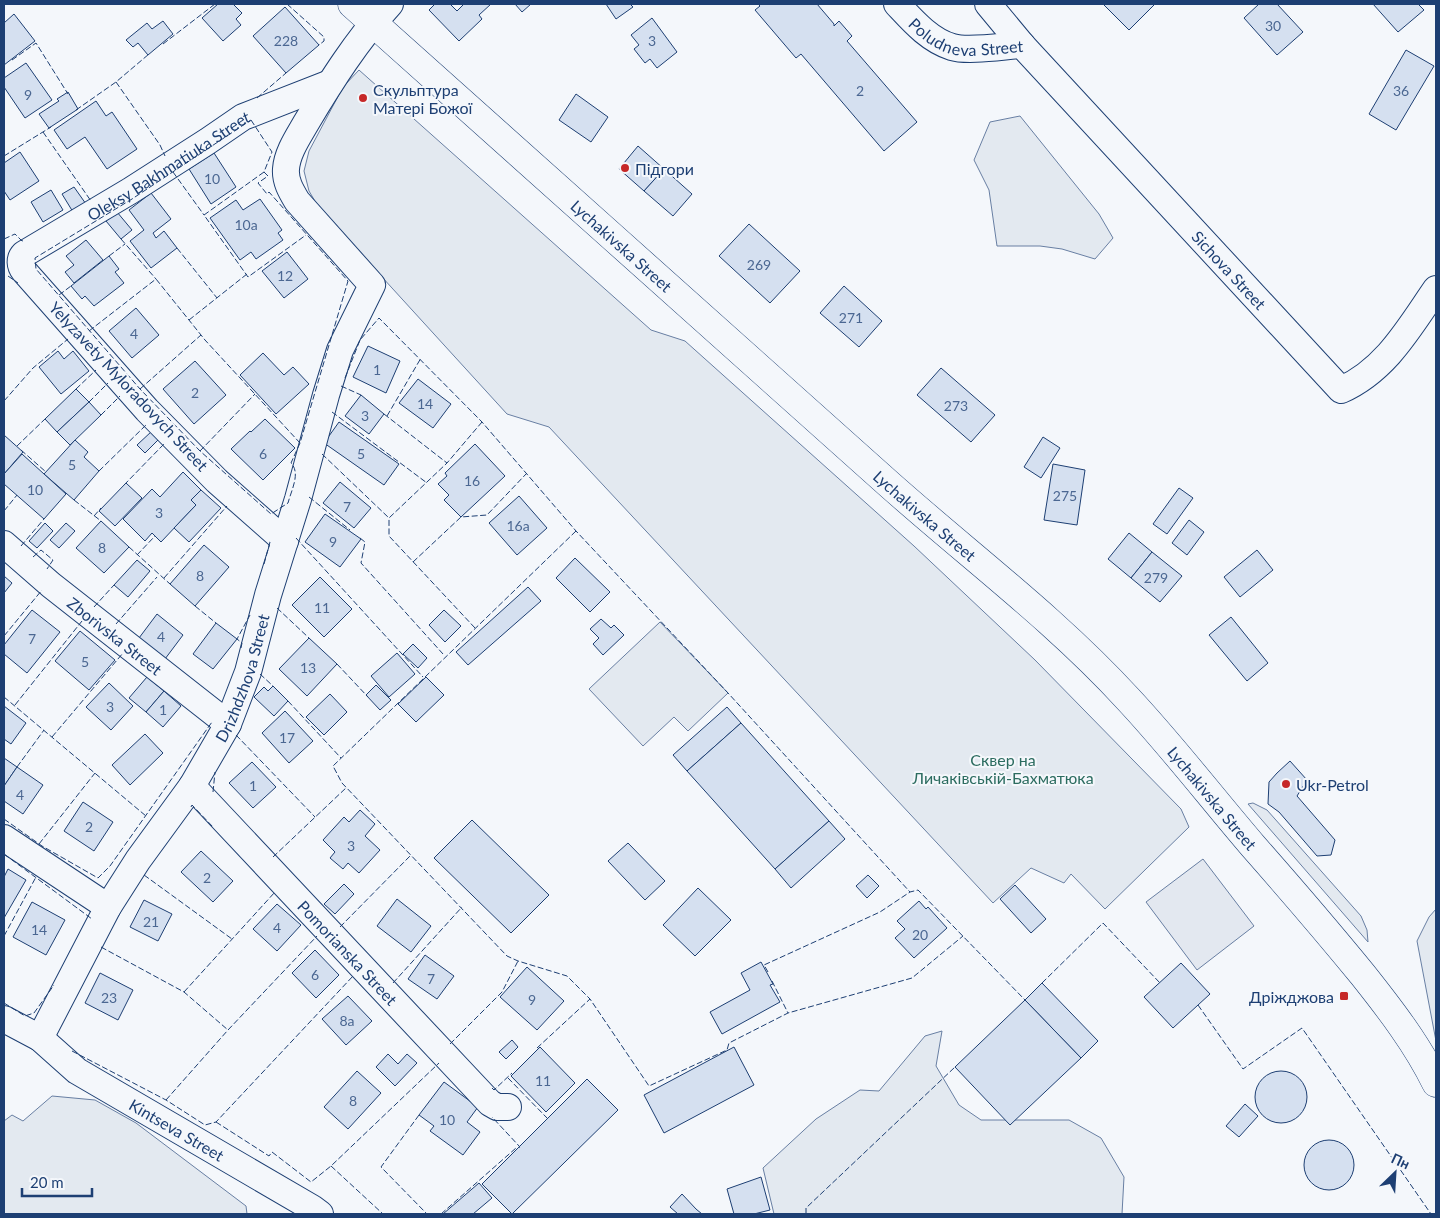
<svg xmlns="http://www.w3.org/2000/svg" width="1440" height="1218" font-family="Lato,sans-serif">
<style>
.green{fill:#e3e9f0;stroke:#687fa3}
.parking{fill:#e3e8f0;stroke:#687fa3}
.building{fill:#d5e0f0;stroke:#1d3f73}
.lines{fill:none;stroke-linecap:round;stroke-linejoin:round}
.minor-casing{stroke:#1d3f73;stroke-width:28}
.major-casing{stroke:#1d3f73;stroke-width:29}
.minor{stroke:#f4f7fb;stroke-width:26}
.major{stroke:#f4f7fb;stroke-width:28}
.fence{stroke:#1d3f73;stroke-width:1;stroke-dasharray:6 2.5;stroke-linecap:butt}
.poi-dot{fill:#c62828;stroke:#f4f7fb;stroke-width:2}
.labels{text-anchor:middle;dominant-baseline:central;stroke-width:4;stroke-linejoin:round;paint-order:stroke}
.number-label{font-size:14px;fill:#4b6792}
.street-label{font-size:16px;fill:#1d3f73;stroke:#f4f7fb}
.poi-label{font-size:16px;fill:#1d3f73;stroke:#f4f7fb;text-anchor:start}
.park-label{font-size:16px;fill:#2c6c60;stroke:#f4f7fb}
</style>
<rect width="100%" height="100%" fill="#f4f7fb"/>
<g class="green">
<polygon points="359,70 651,330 685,341 914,546 1035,660 1181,809 1189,827 1105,909 1071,874 1064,883 1031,868 993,903 549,427 507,414 319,208 309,191 304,171 309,151 343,87"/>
<polygon points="1020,116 1099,214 1113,238 1095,259 1062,249 1040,246 997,246 989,190 974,160 990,122"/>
<polygon points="660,622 728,693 688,731 674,717 643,746 589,689"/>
<polygon points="1253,803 1267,810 1361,916 1367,930 1368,942 1248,804"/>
<polygon points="1436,909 1436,1041 1417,941 1429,917"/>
<polygon points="942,1031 936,1066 959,1105 981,1120 1069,1120 1101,1138 1124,1177 1122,1214 774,1214 763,1168 816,1119 860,1090 879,1091 925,1036"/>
<polygon points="52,1096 95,1100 136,1123 246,1206 247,1214 4,1214 4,1121 12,1115 23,1121"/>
</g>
<polygon class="parking" points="1203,859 1254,926 1197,970 1146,902"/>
<g class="building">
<polygon points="218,4 233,4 242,13 236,19 241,25 223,41 202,18"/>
<polygon points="435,4 450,4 457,11 464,4 491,4 479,15 482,19 459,41 429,10"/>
<polygon points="515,4 531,4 522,12"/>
<polygon points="606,4 630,4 633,7 616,19"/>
<polygon points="758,4 817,4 834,24 834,26 839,21 852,36 847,41 917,122 884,151 801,54 796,58 755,10 760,6"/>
<polygon points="1103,4 1155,4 1129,30"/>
<polygon points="1259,4 1277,4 1303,32 1277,55 1244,18"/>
<polygon points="1373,4 1418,4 1424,10 1398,32"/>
<polygon points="285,7 319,45 286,73 253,36"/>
<polygon points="14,14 35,41 4,65 4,23"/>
<polygon points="652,18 677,52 657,68 650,59 645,63 634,49 639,45 631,35"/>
<polygon points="163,21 173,34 148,55 138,43 133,47 126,40 147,23 152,29"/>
<polygon points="1406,50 1434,66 1396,130 1369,114"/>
<polygon points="26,63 52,100 25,118 4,87 4,78"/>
<polygon points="68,92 78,109 49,128 39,114 59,101 57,99"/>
<polygon points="576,94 608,117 591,142 559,120"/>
<polygon points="96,101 106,116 112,112 137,149 107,169 85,137 67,149 54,130"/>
<polygon points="638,146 664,169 644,191 619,169"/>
<polygon points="20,152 39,181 10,200 4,191 4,163"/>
<polygon points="214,153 236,187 211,204 189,169"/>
<polygon points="664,169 692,194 673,216 644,191"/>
<polygon points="74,187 86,204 73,212 62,194"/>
<polygon points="51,190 63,210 43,222 31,202"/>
<polygon points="151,193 171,219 153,233 156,238 164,231 177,248 151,268 130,241 144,230 129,210"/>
<polygon points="260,199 282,230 278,233 283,240 256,259 251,252 240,260 210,218 236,200 243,210"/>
<polygon points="117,212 132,230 121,239 106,221"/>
<polygon points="749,224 800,271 770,303 719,256"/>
<polygon points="86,240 103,260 74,283 65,272 74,265 66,256"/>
<polygon points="287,252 308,279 284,298 262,271"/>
<polygon points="109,256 119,269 115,272 124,283 94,306 85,296 82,299 71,286"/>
<polygon points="844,286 882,321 859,347 820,313"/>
<polygon points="136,308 159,335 132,358 109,331"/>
<polygon points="368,346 400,361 386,393 353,377"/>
<polygon points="58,351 64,359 73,351 89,371 61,394 39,367"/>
<polygon points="263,353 284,375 293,367 309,384 276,414 240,375"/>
<polygon points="195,361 226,395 194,424 163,389"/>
<polygon points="941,368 995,415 971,442 917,395"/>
<polygon points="418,379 451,404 433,428 399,403"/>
<polygon points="76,389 89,402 57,432 45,419"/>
<polygon points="361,395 384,414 369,434 345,416"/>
<polygon points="89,402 101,415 70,445 57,432"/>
<polygon points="265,419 295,448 263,480 231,449 250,431 251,432"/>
<polygon points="339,422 399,464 384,485 324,443"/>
<polygon points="152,431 159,439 145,453 137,445"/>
<polygon points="4,435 23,452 4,474"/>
<polygon points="1043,437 1060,448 1041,478 1024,467"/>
<polygon points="75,440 88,452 84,457 99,471 74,500 44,474"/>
<polygon points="475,444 505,476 461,517 444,500 449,495 438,484 447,476 445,473"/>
<polygon points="22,454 66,494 44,519 4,484 4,474"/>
<polygon points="1053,464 1085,470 1077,525 1044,520"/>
<polygon points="183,472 201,490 191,500 196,505 161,542 152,533 145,541 123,519 152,489 160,497"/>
<polygon points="340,482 371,508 354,528 323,503"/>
<polygon points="126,483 142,498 115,526 99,511"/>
<polygon points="1179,488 1193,498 1167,534 1153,524"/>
<polygon points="201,490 221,508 189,542 174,528 196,505 191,500"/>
<polygon points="519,496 547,528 517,555 489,523"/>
<polygon points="325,514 361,539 340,567 305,542"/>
<polygon points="1189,520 1204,532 1187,555 1172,543"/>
<polygon points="101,521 129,547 104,573 76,548"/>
<polygon points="45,523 53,531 37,548 29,541"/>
<polygon points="66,523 75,531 59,548 50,540"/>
<polygon points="1129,533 1152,552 1131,578 1108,559"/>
<polygon points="204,545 229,567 195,606 170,584"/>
<polygon points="1257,550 1273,570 1240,597 1224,577"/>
<polygon points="1152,552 1182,576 1160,602 1131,578"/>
<polygon points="575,558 610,592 590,612 556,578"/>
<polygon points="137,560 150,571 128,597 114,585"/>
<polygon points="4,576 12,583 4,593"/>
<polygon points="320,577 352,609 324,637 292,605"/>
<polygon points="528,587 541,601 468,665 456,652"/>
<polygon points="32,610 60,632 27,673 4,654 4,645"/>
<polygon points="444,610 461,626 445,642 429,625"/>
<polygon points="157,614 183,635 165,659 139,638"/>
<polygon points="1231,617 1268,663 1247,681 1209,635"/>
<polygon points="601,619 611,628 614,625 624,635 603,655 593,644 599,638 590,629"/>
<polygon points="216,623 237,639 213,669 193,654"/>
<polygon points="80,631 115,660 89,690 55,661"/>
<polygon points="309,638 337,664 307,696 279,669"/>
<polygon points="413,644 427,658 418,668 403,654"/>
<polygon points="397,653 415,674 389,697 371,676"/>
<polygon points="147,677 164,691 146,712 129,698"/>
<polygon points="426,677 444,695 416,722 398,704"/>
<polygon points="109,683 133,706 111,730 86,707"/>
<polygon points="376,685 391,700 380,710 366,695"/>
<polygon points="273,686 288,701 274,716 254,697 264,687 268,691"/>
<polygon points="164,691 181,706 163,727 146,712"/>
<polygon points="330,694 347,712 324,735 306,717"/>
<polygon points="4,706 26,723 11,744 4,739"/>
<polygon points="727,707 741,723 687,771 673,755"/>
<polygon points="285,711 313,741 289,763 262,733"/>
<polygon points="741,723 829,821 775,869 687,771"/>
<polygon points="145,734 163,753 130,785 112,765"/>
<polygon points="4,758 17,767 4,786"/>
<polygon points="1290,761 1307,780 1297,796 1335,840 1331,855 1317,856 1279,812 1268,804 1269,782 1277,773"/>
<polygon points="252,762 276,787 253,808 229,783"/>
<polygon points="17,767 43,785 23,814 4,801 4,786"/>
<polygon points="83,802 113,822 94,851 64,831"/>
<polygon points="360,810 375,824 365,836 380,850 359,873 348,863 343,869 330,858 335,852 323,840 344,817 349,822"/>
<polygon points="472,820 549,895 511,933 434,858"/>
<polygon points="829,821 845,839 791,888 775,869"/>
<polygon points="628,843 665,881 645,900 608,861"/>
<polygon points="201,851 233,881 213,902 181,872"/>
<polygon points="8,869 26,880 4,918 4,877"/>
<polygon points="868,875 879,886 867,898 856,886"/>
<polygon points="344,884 354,894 335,914 324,904"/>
<polygon points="1015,885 1046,919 1031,933 1000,899"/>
<polygon points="698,888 731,920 695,956 663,925"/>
<polygon points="397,899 431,926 411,952 377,926"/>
<polygon points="144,900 172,914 158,941 130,927"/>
<polygon points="919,901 926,909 928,907 947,928 914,958 895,938 905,929 897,921"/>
<polygon points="32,902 65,920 46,955 13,937"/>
<polygon points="277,904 301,925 277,951 253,929"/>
<polygon points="315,950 339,975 316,998 292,973"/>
<polygon points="425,955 454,976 437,999 408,979"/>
<polygon points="761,962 773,984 770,985 780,1002 722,1034 710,1012 750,990 741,973"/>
<polygon points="1181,963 1210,994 1173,1028 1144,997"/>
<polygon points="527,967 564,1001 537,1030 500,997"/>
<polygon points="100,973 133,990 118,1020 85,1003"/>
<polygon points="1042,983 1098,1041 1081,1058 1025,1000"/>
<polygon points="348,996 372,1021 346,1045 322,1019"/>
<polygon points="1025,1000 1081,1058 1010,1125 955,1067"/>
<polygon points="512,1040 518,1047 506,1059 499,1052"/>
<polygon points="540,1047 575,1083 546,1112 511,1076"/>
<polygon points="734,1047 754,1085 664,1133 644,1095"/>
<polygon points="388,1054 398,1064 407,1054 417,1063 395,1086 376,1067"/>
<polygon points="357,1071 381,1093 348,1129 324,1107"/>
<circle cx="1281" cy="1097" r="26"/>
<polygon points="587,1079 618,1110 512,1214 482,1184"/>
<polygon points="444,1082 478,1107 467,1122 480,1132 463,1155 430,1131 434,1126 419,1115"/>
<polygon points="1245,1104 1258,1116 1239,1137 1226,1126"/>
<circle cx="1329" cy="1165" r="25"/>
<polygon points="761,1177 770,1210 754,1214 734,1214 727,1189"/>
<polygon points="479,1183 492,1198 473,1214 443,1214"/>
<polygon points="682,1194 696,1209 702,1214 678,1214 670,1207"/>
</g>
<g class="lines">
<defs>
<g id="minor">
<path id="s1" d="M 897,4 C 912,20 929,40 952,47 C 968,52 1004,46 1022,45"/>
<path id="s2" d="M 988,4 L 1022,45 L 1341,390 C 1386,370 1409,328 1436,289"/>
<path id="s3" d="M 285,541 L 217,481 L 147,410 L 24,271 C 20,266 19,259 24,254 L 130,191 L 208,141 L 243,117 L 330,83"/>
<path id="s4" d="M 4,544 L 51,585 L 228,724"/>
<path id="s5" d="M 192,786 L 490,1103 L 497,1107 L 508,1107"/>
<polyline points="4,838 108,907"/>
<path id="s6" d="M 4,1019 L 40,1038 L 77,1071 L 312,1208 L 320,1214"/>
<path id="s7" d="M 40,1038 L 108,907 L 138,860 L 192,786 L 228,724 L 248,672 L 268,595 L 298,499 L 326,395 L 340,350 L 372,285 L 297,201 C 291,191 285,181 286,169 C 287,153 298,137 306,123 C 331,81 357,40 390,4"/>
</g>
<g id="major">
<path id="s8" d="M 352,4 C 528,162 705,319 881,477 C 963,551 1053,617 1128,699 C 1172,746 1211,797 1253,846 C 1290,888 1327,931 1363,975 C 1390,1009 1417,1044 1436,1083"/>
</g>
</defs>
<use href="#minor" class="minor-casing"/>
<use href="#major" class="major-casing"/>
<use href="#minor" class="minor"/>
<use href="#major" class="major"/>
<g class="fence">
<polyline points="287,4 324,37 324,41 319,45"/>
<polyline points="163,44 215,4"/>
<polyline points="12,60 36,43 68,94"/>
<polyline points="116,82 160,145 165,156"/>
<polyline points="257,98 286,73"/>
<polyline points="76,110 116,82 149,54"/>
<path d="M 251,120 L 272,152 L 264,172 L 268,176 L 258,183 L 267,194 L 269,192 L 348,281 L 300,443 L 291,463 C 301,473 291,491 288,503 L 271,514 L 200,451 L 140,389 L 36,269 L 35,258 L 132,199 Z"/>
<polyline points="43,132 91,201"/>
<polyline points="4,156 51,127"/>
<polyline points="173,172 204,215"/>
<polyline points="264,172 204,215 248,277 306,235"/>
<polyline points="4,239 15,234 22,241 25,240"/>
<polyline points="121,239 156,279"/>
<polyline points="177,248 217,298"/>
<polyline points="109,256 125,244"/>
<polyline points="8,276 18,283"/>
<polyline points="59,295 71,286"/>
<polyline points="189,320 247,274"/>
<polyline points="89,331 156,279 205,340 300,443"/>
<polyline points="345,378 360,340 379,318 482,422 576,531 728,693 910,892"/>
<polyline points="341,386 361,395"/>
<polyline points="76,389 96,370"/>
<polyline points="140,389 201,335"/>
<polyline points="4,401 33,368 68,339"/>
<polyline points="89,402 108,383"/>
<polyline points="332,412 427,483"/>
<polyline points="384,414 447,463"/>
<polyline points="101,415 120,396"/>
<polyline points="387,416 421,358"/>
<polyline points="17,446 45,419"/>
<polyline points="21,450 46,472"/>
<polyline points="200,451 255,394"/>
<polyline points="322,454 389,518"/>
<polyline points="99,471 146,425"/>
<polyline points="124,485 164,444"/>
<polyline points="309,497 350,530"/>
<polyline points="74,500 101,521"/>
<polyline points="4,511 17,495"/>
<polyline points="94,516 101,508"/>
<polyline points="576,531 333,766 342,783 507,956 518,961 567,976 590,999 649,1086 727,1050 729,1043 788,1013 912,978 963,936"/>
<polyline points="296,538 423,677"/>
<polyline points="360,538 365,542 361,563 443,654"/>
<polyline points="21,546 44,519"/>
<polyline points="129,547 170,584"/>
<polyline points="137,555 155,536"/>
<polyline points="33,557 41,550 53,560 47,569"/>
<polyline points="413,562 461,517 487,515 527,473"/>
<polyline points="264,564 270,542 269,541"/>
<polyline points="164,578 227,506"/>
<polyline points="195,606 216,623"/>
<polyline points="94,607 114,585"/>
<polyline points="277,608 309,638"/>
<polyline points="116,624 157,577"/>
<polyline points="475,628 389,536 389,518 447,463 482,422"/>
<polyline points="4,636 42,590"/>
<polyline points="241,648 242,643 237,639 250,615"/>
<polyline points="337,664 368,697"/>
<polyline points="260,674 273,686"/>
<polyline points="4,697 146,816"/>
<polyline points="288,701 341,758"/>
<polyline points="15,705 82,621"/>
<polyline points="236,735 315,817"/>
<polyline points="52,737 123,653"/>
<polyline points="17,767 44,730"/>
<polyline points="213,792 215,772"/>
<polyline points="191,807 192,805 213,827"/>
<polyline points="4,819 42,846 98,878 110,866 212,722"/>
<polyline points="39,844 95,773"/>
<polyline points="4,854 92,919"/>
<polyline points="273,857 347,787"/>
<polyline points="144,875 232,939"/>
<polyline points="340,927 411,855"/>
<polyline points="4,936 36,877"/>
<polyline points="101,947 184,992 228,1030"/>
<polyline points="768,972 764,965 880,912 910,892 918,890 1025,1000"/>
<polyline points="772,981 788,1013"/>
<polyline points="393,983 462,907"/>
<polyline points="1042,983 1103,923 1160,983"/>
<polyline points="184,992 275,892"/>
<polyline points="4,1003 25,1016 34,1013 54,985"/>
<polyline points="1198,1005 1243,1069 1302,1028 1431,1214"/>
<polyline points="450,1044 502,992 518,961"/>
<polyline points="537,1048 590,999"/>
<polyline points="72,1051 166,1100 205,1125 216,1122 354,975"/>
<polyline points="508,1078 548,1119"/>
<polyline points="492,1088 494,1090 512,1073"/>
<polyline points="166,1100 228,1030 317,936"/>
<polyline points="419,1115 381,1167 427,1214"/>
<polyline points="216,1122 269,1156 272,1152 311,1182 331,1166 439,1063"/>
<polyline points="331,1166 383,1214"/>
<polyline points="441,1214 516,1148 520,1147 492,1117"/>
<polyline points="806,1214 806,1208 955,1067"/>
</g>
</g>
<g class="poi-dot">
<circle cx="363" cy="98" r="5"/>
<circle cx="625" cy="168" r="5"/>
<circle cx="1286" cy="784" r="5"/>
<rect x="1339" y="991" width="10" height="10" rx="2.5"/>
</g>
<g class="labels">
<g class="number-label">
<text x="1273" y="25">30</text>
<text x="286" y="40">228</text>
<text x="652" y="40">3</text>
<text x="860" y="90">2</text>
<text x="1401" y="90">36</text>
<text x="28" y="94">9</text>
<text x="212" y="178">10</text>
<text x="246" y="224">10а</text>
<text x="759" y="264">269</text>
<text x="285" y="275">12</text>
<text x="851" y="317">271</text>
<text x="134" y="333">4</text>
<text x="377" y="369">1</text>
<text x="195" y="392">2</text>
<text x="425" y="403">14</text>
<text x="956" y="405">273</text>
<text x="365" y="415">3</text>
<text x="263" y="453">6</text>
<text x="361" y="453">5</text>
<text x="72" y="464">5</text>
<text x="472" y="480">16</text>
<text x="35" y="489">10</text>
<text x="1065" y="495">275</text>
<text x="347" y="506">7</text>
<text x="159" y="512">3</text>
<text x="518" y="525">16а</text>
<text x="333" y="541">9</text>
<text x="102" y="547">8</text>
<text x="200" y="575">8</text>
<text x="1156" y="577">279</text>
<text x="322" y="607">11</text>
<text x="161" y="636">4</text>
<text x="32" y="638">7</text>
<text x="85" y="661">5</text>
<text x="308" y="667">13</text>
<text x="110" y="706">3</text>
<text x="163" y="709">1</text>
<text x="287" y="737">17</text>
<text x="253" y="785">1</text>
<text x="20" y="794">4</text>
<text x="89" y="826">2</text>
<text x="351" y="845">3</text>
<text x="207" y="877">2</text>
<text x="151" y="921">21</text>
<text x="277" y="927">4</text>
<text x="39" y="929">14</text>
<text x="920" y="934">20</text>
<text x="315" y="974">6</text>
<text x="431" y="978">7</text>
<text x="109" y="997">23</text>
<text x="532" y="999">9</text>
<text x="347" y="1020">8а</text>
<text x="543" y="1080">11</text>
<text x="353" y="1100">8</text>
<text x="447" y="1119">10</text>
</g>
<g class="street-label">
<text stroke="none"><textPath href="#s1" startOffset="82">Poludneva Street</textPath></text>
<text stroke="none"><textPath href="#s3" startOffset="564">Oleksy Bakhmatiuka Street</textPath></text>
<text stroke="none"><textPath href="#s8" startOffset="362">Lychakivska Street</textPath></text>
<text stroke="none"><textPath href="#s2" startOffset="359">Sichova Street</textPath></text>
<text transform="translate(129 386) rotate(47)">Yelyzavety Myloradovych Street</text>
<text stroke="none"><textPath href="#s8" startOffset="768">Lychakivska Street</textPath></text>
<text stroke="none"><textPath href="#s4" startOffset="144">Zborivska Street</textPath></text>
<text stroke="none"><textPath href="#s7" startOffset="415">Drizhdzhova Street</textPath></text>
<text stroke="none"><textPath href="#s8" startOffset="1172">Lychakivska Street</textPath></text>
<text stroke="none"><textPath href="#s5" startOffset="228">Pomorianska Street</textPath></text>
<text stroke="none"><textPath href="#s6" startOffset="206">Kintseva Street</textPath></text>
</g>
<g class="poi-label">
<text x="373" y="89">Скульптура<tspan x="373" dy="18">Матері Божої</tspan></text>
<text x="635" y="168">Підгори</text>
<text x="1296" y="784">Ukr-Petrol</text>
<text x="1334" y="996" text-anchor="end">Дріжджова</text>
</g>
<g class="park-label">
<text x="1003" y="759">Сквер на<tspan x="1003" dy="18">Личаківській-Бахматюка</tspan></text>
</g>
</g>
<rect width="1440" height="1218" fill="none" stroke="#1d3f73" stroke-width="10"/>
<g transform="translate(1395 1173) rotate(25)" stroke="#f4f7fb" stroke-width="4" paint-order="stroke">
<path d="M0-4L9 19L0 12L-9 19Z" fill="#1d3f73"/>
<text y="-8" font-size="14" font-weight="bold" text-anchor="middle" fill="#1d3f73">Пн</text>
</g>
<path d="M22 1188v8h70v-8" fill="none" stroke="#1d3f73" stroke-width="2.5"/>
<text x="30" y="1188" font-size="15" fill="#1d3f73" stroke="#f4f7fb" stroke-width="4" paint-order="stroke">20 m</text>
</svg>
